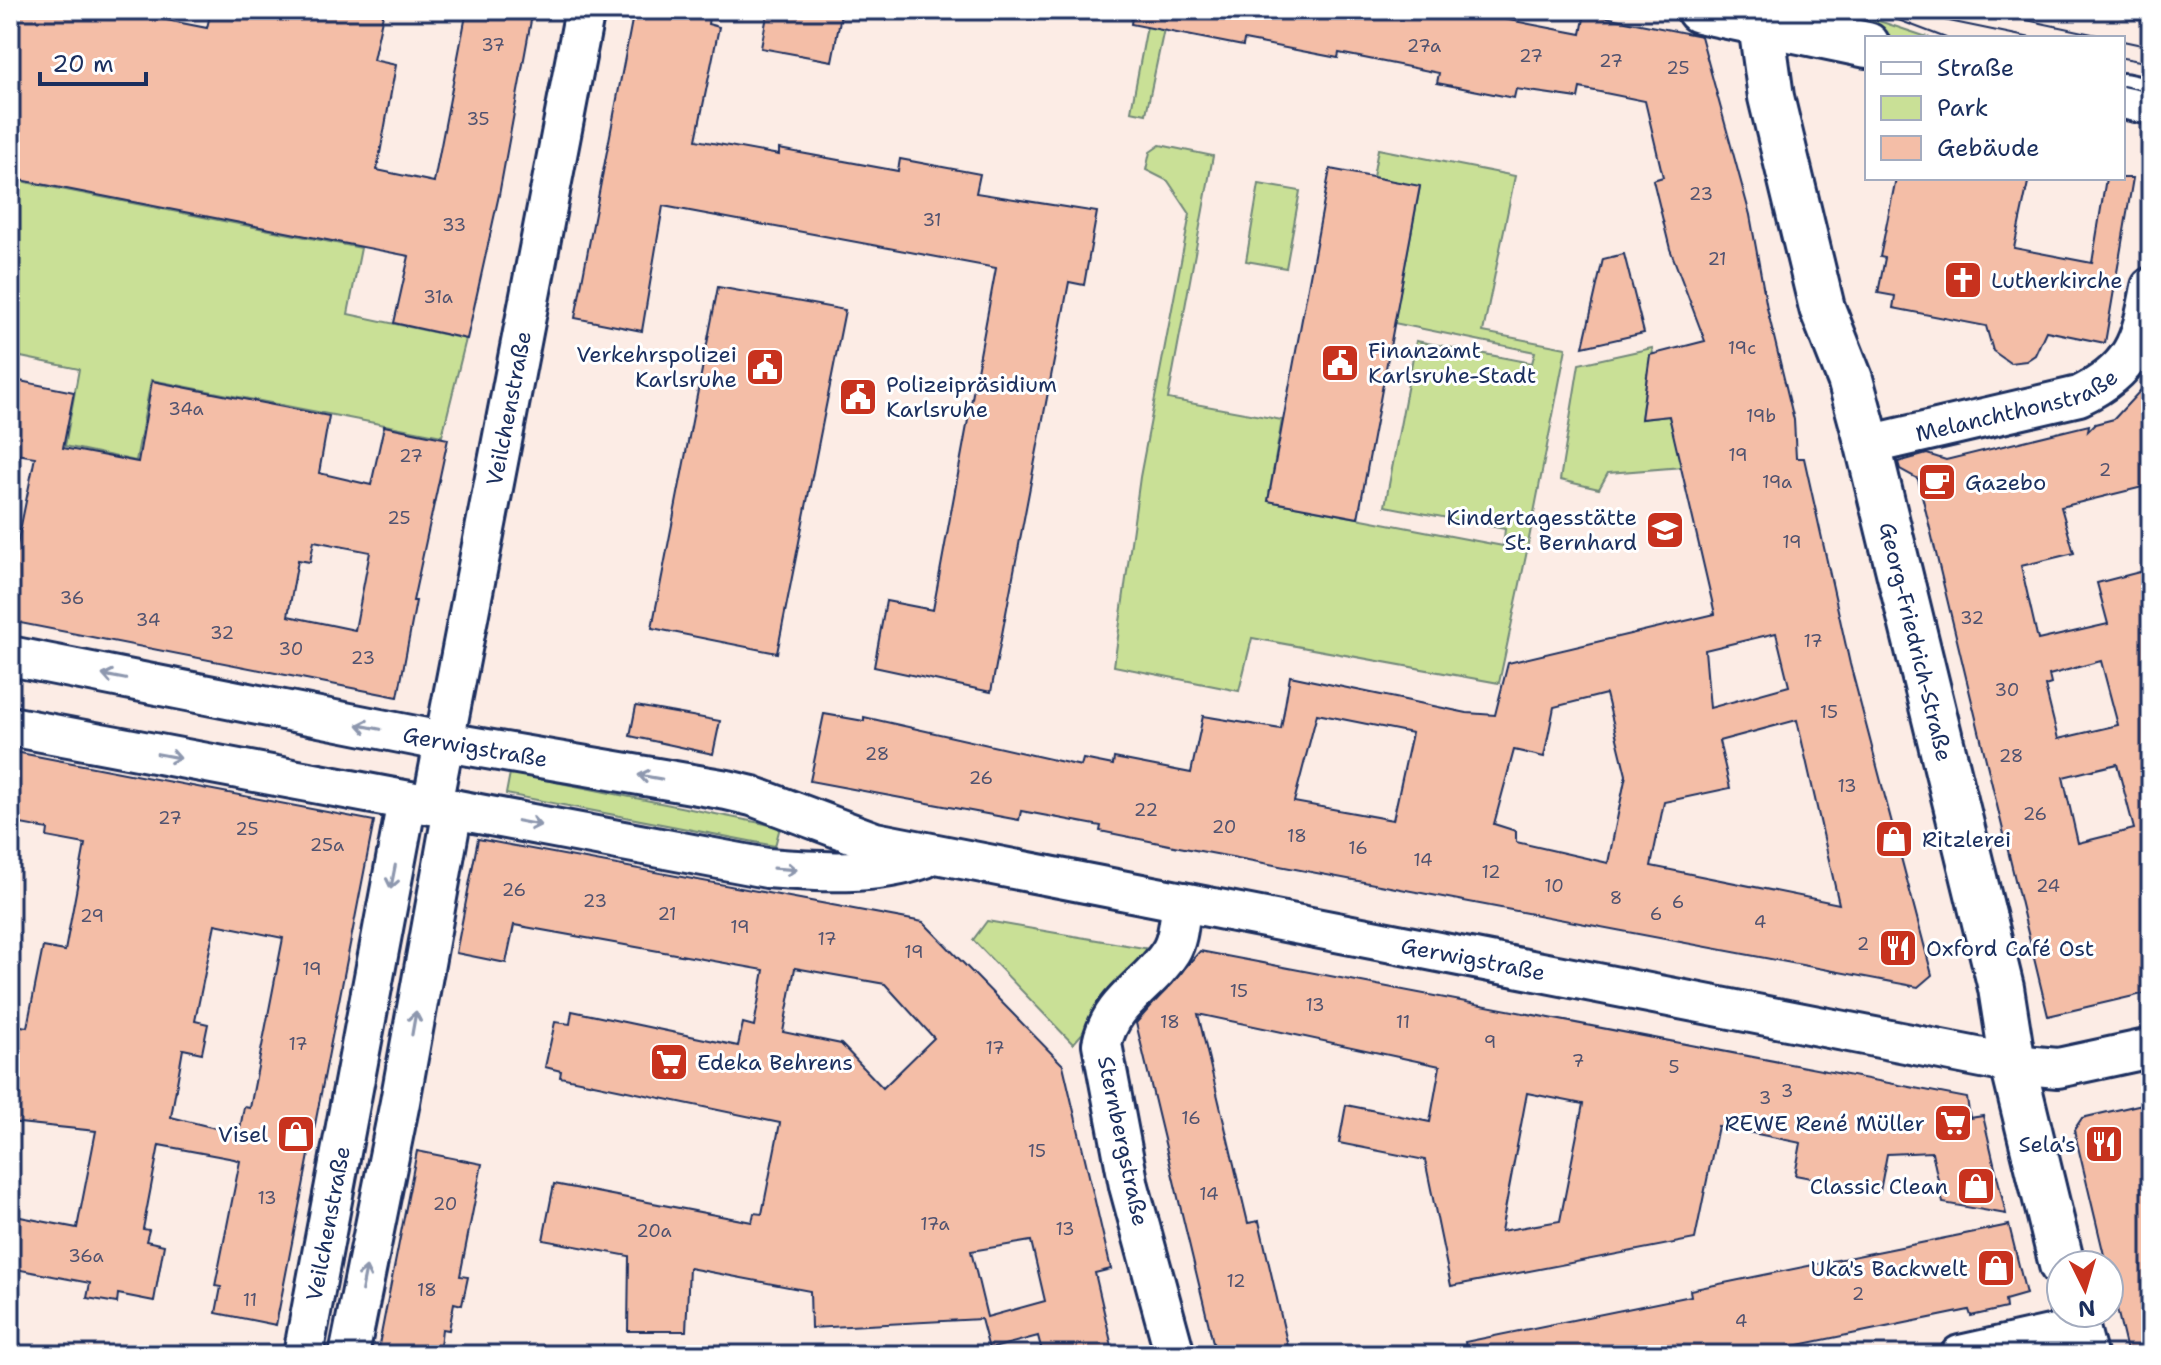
<svg xmlns="http://www.w3.org/2000/svg" width="2161" height="1365" font-family="'Shantell Sans',sans-serif">
<style>
.green{fill:#c9e096;stroke:#72887a;stroke-width:2}
.building{fill:#f4bea7;stroke:#1b2f5e;stroke-width:2;fill-rule:evenodd}
.lines{fill:none;stroke-linecap:round;stroke-linejoin:round}
.street-casing{stroke:#1b2f5e;stroke-width:44}
.secondary-casing{stroke:#1b2f5e;stroke-width:50}
.street{stroke:#fff;stroke-width:38}
.secondary{stroke:#fff;stroke-width:44}
.tram{stroke:#1b2f5e;stroke-width:2}
.oneway{stroke:#8d97ae}
.labels{text-anchor:middle;dominant-baseline:central;stroke-width:6;stroke-linejoin:round;paint-order:stroke}
.number-label{font-size:18px;fill:#515370}
.poi-label{font-size:22px;fill:#1b2f5e;stroke:#fff;text-anchor:start}
.street-label{font-size:22px;fill:#1b2f5e;stroke:#fff}
</style>
<rect width="100%" height="100%" fill="#fcece5"/>
<filter id="ink" filterUnits="userSpaceOnUse"><feTurbulence type="fractalNoise" baseFrequency=".0125" numOctaves="2"/><feDisplacementMap in="SourceGraphic" scale="16" xChannelSelector="R" yChannelSelector="G"/><feConvolveMatrix kernelMatrix="1 2 1 2 8 2 1 2 1" color-interpolation-filters="sRGB"/></filter>
<g filter="url(#ink)">
<g class="green">
<polygon points="1150,10 1168,10 1146,114 1131,111"/>
<polygon points="1867,17 1930,38 1887,38 1864,30"/>
<polygon points="1160,145 1213,156 1168,399 1282,420 1268,501 1503,546 1505,529 1385,506 1416,341 1532,363 1535,352 1394,323 1420,187 1373,177 1378,149 1515,176 1483,332 1566,348 1527,549 1517,548 1527,551 1499,683 1252,638 1239,691 1114,666 1140,477 1190,214 1168,181 1146,170 1150,152"/>
<polygon points="10,179 361,248 348,314 466,339 442,436 151,380 136,461 65,446 79,369 16,356 10,381"/>
<polygon points="1259,184 1300,191 1286,268 1246,261"/>
<polygon points="1652,348 1656,372 1647,374 1641,419 1669,416 1682,467 1608,473 1599,489 1560,480 1579,364"/>
<polygon points="510,773 780,827 775,846 506,794"/>
<polygon points="987,921 1155,950 1073,1044 973,940"/>
</g>
<g class="building">
<polygon points="10,10 148,10 146,16 207,28 211,10 384,10 373,60 396,65 377,170 434,182 467,10 508,10 532,15 499,195 467,339 394,323 409,256 10,178"/>
<polygon points="634,10 710,10 708,24 719,27 696,140 779,155 779,149 898,171 900,159 980,174 976,193 1097,212 1084,285 1069,282 991,692 874,667 886,601 933,610 996,268 663,206 642,331 575,318"/>
<polygon points="768,10 842,10 832,61 761,48"/>
<path d="M 1133,10 L 1457,10 L 1581,34 L 1585,13 L 1701,36 L 1750,215 L 1767,308 L 1794,420 L 1796,458 L 1804,458 L 1850,664 L 1932,975 L 1918,987 L 1179,847 L 1100,831 L 1101,826 L 1021,811 L 1019,820 L 810,781 L 824,714 L 864,721 L 864,717 L 1081,766 L 1083,759 L 1113,765 L 1114,758 L 1191,773 L 1203,716 L 1281,729 L 1290,676 L 1467,713 L 1495,715 L 1508,663 L 1715,614 L 1669,416 L 1641,419 L 1650,355 L 1705,341 L 1670,249 L 1653,180 L 1663,177 L 1645,101 L 1580,88 L 1578,98 L 1516,89 L 1514,98 L 1437,83 L 1439,73 L 1339,53 L 1338,58 L 1244,40 L 1243,46 L 1131,24 ZM 1776,633 L 1789,686 L 1710,708 L 1705,650 ZM 1606,694 L 1626,775 L 1608,863 L 1516,842 L 1516,831 L 1494,824 L 1514,750 L 1544,757 L 1554,707 ZM 1317,714 L 1412,733 L 1393,820 L 1294,802 ZM 1797,720 L 1839,904 L 1651,866 L 1664,802 L 1730,788 L 1719,741 Z"/>
<polygon points="1330,169 1420,186 1358,518 1268,501"/>
<polygon points="1896,178 2029,178 2014,248 2092,263 2106,178 2133,178 2105,343 2046,331 2035,355 2026,361 2010,363 1993,351 1986,326 1893,308 1895,296 1878,293 1885,258 1880,257"/>
<polygon points="1624,254 1644,333 1583,347 1603,259"/>
<polygon points="718,287 845,310 777,653 652,628"/>
<path d="M 10,379 L 74,392 L 63,448 L 138,462 L 152,381 L 329,416 L 319,473 L 371,485 L 384,426 L 448,439 L 413,601 L 416,601 L 398,697 L 10,621 L 10,554 L 15,555 L 35,457 L 10,453 ZM 314,541 L 370,552 L 355,630 L 288,616 L 298,560 L 310,562 Z"/>
<path d="M 2151,379 L 2151,485 L 2061,507 L 2074,553 L 2021,566 L 2038,640 L 2108,624 L 2097,583 L 2151,569 L 2151,992 L 2048,1016 L 1918,479 L 1900,469 L 1898,462 L 1927,454 L 1946,460 L 2089,425 L 2088,431 L 2095,424 L 2114,419 ZM 2101,661 L 2118,725 L 2058,739 L 2045,686 L 2051,684 L 2049,675 ZM 2117,764 L 2134,829 L 2078,843 L 2063,777 Z"/>
<polygon points="636,706 720,721 713,754 630,736"/>
<path d="M 10,751 L 374,821 L 276,1325 L 216,1313 L 221,1287 L 215,1286 L 240,1161 L 234,1159 L 159,1145 L 143,1229 L 149,1230 L 146,1241 L 164,1245 L 154,1301 L 118,1294 L 117,1303 L 87,1298 L 90,1283 L 10,1268 L 10,1215 L 77,1228 L 96,1131 L 10,1122 L 10,1024 L 27,1027 L 43,947 L 65,951 L 85,844 L 47,837 L 48,829 L 10,822 ZM 215,924 L 283,938 L 250,1108 L 244,1107 L 239,1134 L 171,1117 L 183,1049 L 202,1053 L 208,1024 L 195,1021 Z"/>
<path d="M 478,839 L 923,922 L 1063,1065 L 1111,1269 L 1095,1273 L 1114,1355 L 1043,1355 L 1038,1336 L 989,1349 L 981,1319 L 811,1328 L 810,1291 L 689,1268 L 686,1331 L 628,1331 L 629,1256 L 543,1240 L 554,1184 L 752,1222 L 754,1213 L 762,1214 L 780,1123 L 560,1077 L 561,1071 L 545,1067 L 555,1022 L 570,1024 L 572,1011 L 738,1046 L 743,1023 L 754,1026 L 764,970 L 514,925 L 506,963 L 456,953 ZM 795,968 L 885,984 L 934,1038 L 883,1088 L 841,1044 L 783,1032 ZM 1031,1241 L 1045,1301 L 987,1317 L 971,1251 Z"/>
<path d="M 1200,951 L 1967,1098 L 1970,1118 L 1983,1116 L 2006,1214 L 1943,1203 L 1932,1152 L 1887,1154 L 1880,1191 L 1795,1175 L 1801,1143 L 1718,1126 L 1695,1239 L 1451,1286 L 1425,1160 L 1339,1143 L 1346,1105 L 1430,1122 L 1440,1066 L 1198,1014 L 1248,1223 L 1259,1221 L 1290,1355 L 1216,1355 L 1136,1023 ZM 1527,1093 L 1583,1104 L 1560,1221 L 1501,1231 Z"/>
<polygon points="2151,1102 2151,1355 2128,1355 2074,1130 2082,1118"/>
<polygon points="417,1151 482,1164 460,1276 468,1277 462,1305 454,1303 449,1330 442,1329 439,1355 377,1355"/>
<polygon points="2009,1225 2026,1294 2005,1300 2006,1308 1971,1316 1969,1310 1750,1355 1467,1355 1465,1342 1691,1296 1690,1290"/>
</g>
<g class="lines">
<defs>
<g id="street">
<path id="s1" d="M 1868,445 L 2079,396 C 2133,370 2141,342 2151,287"/>
<path id="s2" d="M 10,656 L 446,742 L 727,790 L 752,796 L 875,842 L 2013,1064 L 2058,1068 L 2151,1048"/>
<path d="M 10,726 L 767,868 C 819,872 875,876 925,858"/>
<path id="s3" d="M 432,805 L 585,10"/>
<path id="s4" d="M 303,1355 L 407,801"/>
<polyline points="349,1355 400,1102 453,809"/>
<path d="M 1175,1355 L 1129,1186 L 1102,1044 C 1111,1000 1150,986 1171,951 C 1179,938 1179,917 1182,902"/>
<polyline points="1960,1355 2077,1329"/>
</g>
<g id="secondary">
<polyline points="1699,10 1867,45"/>
<path id="s5" d="M 1759,10 L 1771,97 L 1822,308 L 1850,379 L 1868,445 L 2001,988 L 2013,1064 L 2062,1265"/>
<polyline points="2123,96 2151,102"/>
<polyline points="2073,1313 2084,1355"/>
</g>
</defs>
<use href="#street" class="street-casing"/>
<use href="#secondary" class="secondary-casing"/>
<use href="#street" class="street"/>
<use href="#secondary" class="secondary"/>
<g class="tram">
<polyline points="1872,10 1946,38"/>
<polyline points="1896,10 2031,38"/>
<polyline points="1979,10 2111,38"/>
<polyline points="2085,10 2151,22"/>
<polyline points="2123,41 2151,47"/>
<polyline points="2123,58 2151,63"/>
<polyline points="2123,86 2151,92"/>
</g>
</g>
<defs><path id="oneway-shaft" d="M-6 0H5M1.5-3L5.5 0L1.5 3" fill="none" stroke-width="1.6" stroke-linecap="round" stroke-linejoin="round" transform="scale(2)"/></defs>
<g class="oneway">
<use href="#oneway-shaft" transform="translate(114 677) rotate(-169)"/>
<use href="#oneway-shaft" transform="translate(369 727) rotate(-169)"/>
<use href="#oneway-shaft" transform="translate(169 756) rotate(11)"/>
<use href="#oneway-shaft" transform="translate(650 777) rotate(-170)"/>
<use href="#oneway-shaft" transform="translate(529 823) rotate(11)"/>
<use href="#oneway-shaft" transform="translate(785 869) rotate(4)"/>
<use href="#oneway-shaft" transform="translate(393 877) rotate(101)"/>
<use href="#oneway-shaft" transform="translate(414 1023) rotate(-80)"/>
<use href="#oneway-shaft" transform="translate(364 1279) rotate(-79)"/>
</g>
</g>
<defs>
<symbol id="church-square" viewBox="-11 -11 22 22"><rect x="-9" y="-9" width="18" height="18" rx="4" fill="#c8321e" stroke="#fff"/><path d="M-1.2-6h2.4v3.5h3.3v2.4h-3.3V6h-2.4V-.1h-3.3v-2.4h3.3Z" fill="#fff"/></symbol>
<symbol id="civic-square" viewBox="-11 -11 22 22"><rect x="-9" y="-9" width="18" height="18" rx="4" fill="#c8321e" stroke="#fff"/><path d="M-.6-6.5H3V-4.5H.6V-3L4-1V1h2V6H-6V1h2V-1L-.6-3ZM-1.2 2.5V6h2.4V2.5Z" fill="#fff"/></symbol>
<symbol id="cafe-square" viewBox="-11 -11 22 22"><rect x="-9" y="-9" width="18" height="18" rx="4" fill="#c8321e" stroke="#fff"/><path d="M-5.5-4.5H6V0H3Q3 3.5 0 3.5H-2.5Q-5.5 3.5-5.5 0ZM3-3.2v2h1.7v-2ZM-6 4.5H4V6H-6Z" fill="#fff"/></symbol>
<symbol id="school-square" viewBox="-11 -11 22 22"><rect x="-9" y="-9" width="18" height="18" rx="4" fill="#c8321e" stroke="#fff"/><path d="M0-5L7-2L0 1L-7-2ZM-4 1L0 2.5L4 1V4Q0 6-4 4Z" fill="#fff"/></symbol>
<symbol id="shop-square" viewBox="-11 -11 22 22"><rect x="-9" y="-9" width="18" height="18" rx="4" fill="#c8321e" stroke="#fff"/><path d="M-5-2.5h2.3a2.7 3.5 0 0 1 5.4 0H5L5.5 6h-11ZM-1.5-2.5h3a1.5 2.3 0 0 0-3 0Z" fill="#fff"/></symbol>
<symbol id="restaurant-square" viewBox="-11 -11 22 22"><rect x="-9" y="-9" width="18" height="18" rx="4" fill="#c8321e" stroke="#fff"/><path d="M-5-6h1v4h1v-4h1v4h1v-4h1v5L-1.5 .5V6h-2V.5L-5-1ZM5-6V6H3V1.5H1.5Q1.5-4 5-6Z" fill="#fff"/></symbol>
<symbol id="supermarket-square" viewBox="-11 -11 22 22"><rect x="-9" y="-9" width="18" height="18" rx="4" fill="#c8321e" stroke="#fff"/><path d="M-6-5.5h2.5l.6 2H6L4.5 2H-2.5L-4.4-4H-6ZM-1.5 3.2a1.3 1.3 0 1 0 .1 0ZM3 3.2a1.3 1.3 0 1 0 .1 0Z" fill="#fff"/></symbol>
</defs>
<g fill-rule="evenodd">
<use href="#church-square" x="1941" y="258" width="44" height="44"/>
<use href="#civic-square" x="1318" y="341" width="44" height="44"/>
<use href="#civic-square" x="743" y="345" width="44" height="44"/>
<use href="#civic-square" x="836" y="375" width="44" height="44"/>
<use href="#cafe-square" x="1915" y="460" width="44" height="44"/>
<use href="#school-square" x="1643" y="508" width="44" height="44"/>
<use href="#shop-square" x="1872" y="817" width="44" height="44"/>
<use href="#restaurant-square" x="1876" y="926" width="44" height="44"/>
<use href="#supermarket-square" x="647" y="1040" width="44" height="44"/>
<use href="#supermarket-square" x="1931" y="1101" width="44" height="44"/>
<use href="#shop-square" x="274" y="1112" width="44" height="44"/>
<use href="#restaurant-square" x="2082" y="1122" width="44" height="44"/>
<use href="#shop-square" x="1954" y="1164" width="44" height="44"/>
<use href="#shop-square" x="1974" y="1246" width="44" height="44"/>
</g>
<g class="labels">
<g class="number-label">
<text x="493" y="45">37</text>
<text x="1424" y="46">27a</text>
<text x="1531" y="56">27</text>
<text x="1611" y="61">27</text>
<text x="1678" y="68">25</text>
<text x="478" y="119">35</text>
<text x="1701" y="194">23</text>
<text x="932" y="220">31</text>
<text x="454" y="225">33</text>
<text x="1717" y="259">21</text>
<text x="438" y="297">31a</text>
<text x="1742" y="348">19c</text>
<text x="186" y="409">34a</text>
<text x="1761" y="416">19b</text>
<text x="1738" y="455">19</text>
<text x="411" y="456">27</text>
<text x="2105" y="470">2</text>
<text x="1777" y="482">19a</text>
<text x="399" y="518">25</text>
<text x="1792" y="542">19</text>
<text x="72" y="598">36</text>
<text x="1972" y="618">32</text>
<text x="148" y="620">34</text>
<text x="222" y="633">32</text>
<text x="1813" y="641">17</text>
<text x="291" y="649">30</text>
<text x="363" y="658">23</text>
<text x="2007" y="690">30</text>
<text x="1829" y="712">15</text>
<text x="877" y="754">28</text>
<text x="2011" y="756">28</text>
<text x="981" y="778">26</text>
<text x="1847" y="786">13</text>
<text x="1146" y="810">22</text>
<text x="2035" y="814">26</text>
<text x="170" y="818">27</text>
<text x="1224" y="827">20</text>
<text x="247" y="829">25</text>
<text x="1297" y="836">18</text>
<text x="327" y="845">25a</text>
<text x="1358" y="848">16</text>
<text x="1423" y="860">14</text>
<text x="1491" y="872">12</text>
<text x="1554" y="886">10</text>
<text x="2048" y="886">24</text>
<text x="514" y="890">26</text>
<text x="1616" y="898">8</text>
<text x="595" y="901">23</text>
<text x="1678" y="902">6</text>
<text x="667" y="914">21</text>
<text x="1656" y="914">6</text>
<text x="92" y="916">29</text>
<text x="1760" y="922">4</text>
<text x="740" y="927">19</text>
<text x="827" y="939">17</text>
<text x="1863" y="944">2</text>
<text x="914" y="952">19</text>
<text x="312" y="969">19</text>
<text x="1239" y="991">15</text>
<text x="1315" y="1005">13</text>
<text x="1170" y="1022">18</text>
<text x="1403" y="1022">11</text>
<text x="1490" y="1042">9</text>
<text x="298" y="1044">17</text>
<text x="995" y="1048">17</text>
<text x="1578" y="1061">7</text>
<text x="1674" y="1067">5</text>
<text x="1787" y="1091">3</text>
<text x="1765" y="1098">3</text>
<text x="1191" y="1118">16</text>
<text x="1037" y="1151">15</text>
<text x="1209" y="1194">14</text>
<text x="267" y="1198">13</text>
<text x="445" y="1204">20</text>
<text x="935" y="1224">17a</text>
<text x="1065" y="1229">13</text>
<text x="654" y="1231">20a</text>
<text x="86" y="1256">36a</text>
<text x="1236" y="1281">12</text>
<text x="427" y="1290">18</text>
<text x="1858" y="1294">2</text>
<text x="250" y="1300">11</text>
<text x="1741" y="1321">4</text>
</g>
<g class="poi-label">
<text x="1991" y="280">Lutherkirche</text>
<text x="1368" y="350">Finanzamt<tspan x="1368" dy="25">Karlsruhe-Stadt</tspan></text>
<text x="737" y="354" text-anchor="end">Verkehrspolizei<tspan x="737" dy="25">Karlsruhe</tspan></text>
<text x="886" y="384">Polizeipräsidium<tspan x="886" dy="25">Karlsruhe</tspan></text>
<text x="1965" y="482">Gazebo</text>
<text x="1637" y="517" text-anchor="end">Kindertagesstätte<tspan x="1637" dy="25">St. Bernhard</tspan></text>
<text x="1922" y="839">Ritzlerei</text>
<text x="1926" y="948">Oxford Café Ost</text>
<text x="697" y="1062">Edeka Behrens</text>
<text x="1925" y="1123" text-anchor="end">REWE René Müller</text>
<text x="268" y="1134" text-anchor="end">Visel</text>
<text x="2076" y="1144" text-anchor="end">Sela's</text>
<text x="1948" y="1186" text-anchor="end">Classic Clean</text>
<text x="1968" y="1268" text-anchor="end">Uka's Backwelt</text>
</g>
<g class="street-label">
<text stroke="none"><textPath href="#s1" startOffset="154">Melanchthonstraße</textPath></text>
<text stroke="none"><textPath href="#s3" startOffset="404">Veilchenstraße</textPath></text>
<text stroke="none"><textPath href="#s5" startOffset="652">Georg-Friedrich-Straße</textPath></text>
<text stroke="none"><textPath href="#s2" startOffset="474">Gerwigstraße</textPath></text>
<text stroke="none"><textPath href="#s2" startOffset="1496">Gerwigstraße</textPath></text>
<text transform="translate(1123 1141) rotate(78)">Sternbergstraße</text>
<text stroke="none"><textPath href="#s4" startOffset="134">Veilchenstraße</textPath></text>
</g>
</g>
<rect width="2161" height="1365" fill="none" stroke="#fff" stroke-width="40"/>
<rect x="20" y="20" width="2121" height="1325" fill="none" stroke="#1b2f5e" stroke-width="3" filter="url(#ink)"/>
<rect x="1865" y="36" width="260" height="144" fill="#ffffff" stroke="#a4acbf" stroke-width="2"/>
<rect x="1881" y="62" width="40" height="12" fill="#ffffff" stroke="#a4acbf" stroke-width="2"/>
<text x="1937" y="76" font-size="24" fill="#1b2f5e">Straße</text>
<rect x="1881" y="96" width="40" height="24" fill="#c9e096" stroke="#a4acbf" stroke-width="2"/>
<text x="1937" y="116" font-size="24" fill="#1b2f5e">Park</text>
<rect x="1881" y="136" width="40" height="24" fill="#f4bea7" stroke="#a4acbf" stroke-width="2"/>
<text x="1937" y="156" font-size="24" fill="#1b2f5e">Gebäude</text>
<g transform="translate(2085 1289) rotate(175)"><circle r="38" fill="#ffffff" stroke="#a4acbf" stroke-width="2"/>
<path d="M0-6L14 30L0 20L-14 30Z" fill="#c8321e"/>
<text y="-12" font-size="22" font-weight="bold" text-anchor="middle" fill="#1b2f5e">N</text>
</g>
<path d="M40 72v12h106v-12" fill="none" stroke="#1b2f5e" stroke-width="4"/>
<text x="52" y="72" font-size="24" fill="#1b2f5e" stroke="#ffffff" stroke-width="6" paint-order="stroke">20 m</text>
</svg>
